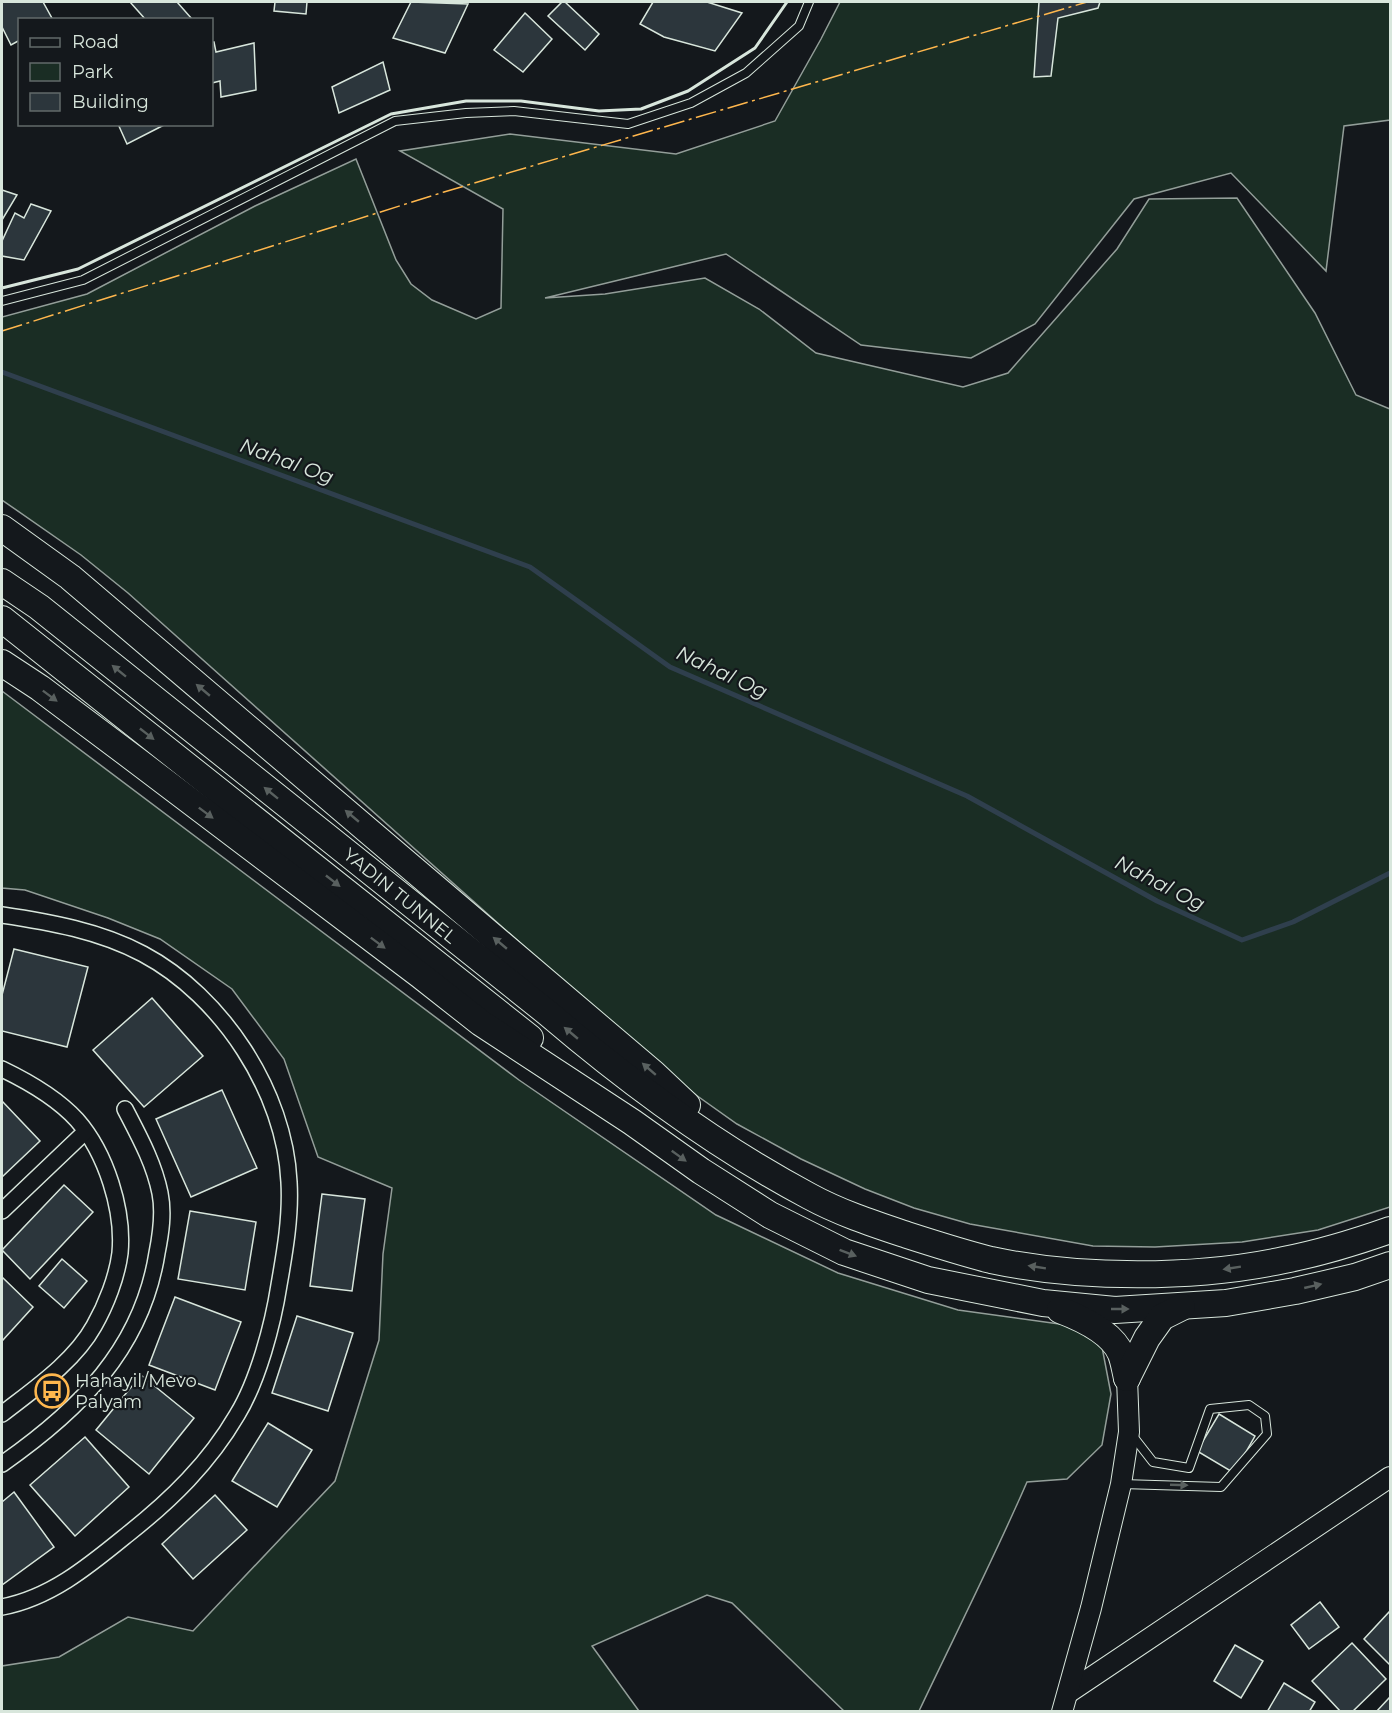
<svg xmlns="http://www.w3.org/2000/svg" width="1392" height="1713" font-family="Montserrat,sans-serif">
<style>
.green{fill:#1a2d24;stroke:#939e99;stroke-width:1.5}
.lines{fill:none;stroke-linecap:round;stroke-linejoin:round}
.stream{stroke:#2f3f4d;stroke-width:5}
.building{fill:#2c363c;stroke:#d8e6dc;stroke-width:1.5}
.service-casing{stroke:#d8e6dc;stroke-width:10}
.minor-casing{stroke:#d8e6dc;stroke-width:18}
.tertiary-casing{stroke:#d8e6dc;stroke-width:22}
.trunk-casing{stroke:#d8e6dc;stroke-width:28}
.service{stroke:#14181c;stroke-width:8}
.minor{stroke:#14181c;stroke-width:15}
.tertiary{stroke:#14181c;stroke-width:20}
.trunk{stroke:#14181c;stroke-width:26}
.wall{stroke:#d8e6dc;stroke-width:3}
.power{stroke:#ffb74d;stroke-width:1.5;stroke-dasharray:21 4.5 3 4.5;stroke-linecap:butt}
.oneway{fill:#59605f}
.labels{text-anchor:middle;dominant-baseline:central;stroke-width:4.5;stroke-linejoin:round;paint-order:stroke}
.street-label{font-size:18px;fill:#d8e6dc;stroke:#14181c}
.poi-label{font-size:18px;fill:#d8e6dc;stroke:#14181c;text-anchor:start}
.water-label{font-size:20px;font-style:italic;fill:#d8e6dc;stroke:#14181c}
</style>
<rect width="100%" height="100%" fill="#14181c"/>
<g class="green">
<polygon points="840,2 1390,2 1390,120 1344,126 1326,271 1231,173 1134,199 1035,324 971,358 861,345 726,254 545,298 605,294 705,278 759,309 816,353 963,387 1008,373 1117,249 1149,199 1237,198 1315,313 1356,395 1390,409 1390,1207 1318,1230 1242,1242 1155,1247 1093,1246 970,1224 914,1208 865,1189 801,1159 737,1124 696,1095 639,1049 128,593 81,555 2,500 2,317 87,294 255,206 356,159 396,260 411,284 432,300 476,319 501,308 503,209 400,151 510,134 676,154 775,121 821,39"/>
<path d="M 2,691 L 519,1080 L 716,1215 L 838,1273 L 958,1310 L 1081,1327 L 1102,1347 L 1111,1394 L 1102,1445 L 1067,1479 L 1027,1482 C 993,1560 955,1635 919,1711 L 844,1711 L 732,1603 L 707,1595 L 592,1646 L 639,1711 L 2,1711 L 2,1666 L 59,1657 L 128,1617 L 193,1631 L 335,1481 L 379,1340 L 383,1254 L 392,1188 L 318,1157 L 284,1059 L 232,989 L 160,939 L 108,918 L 25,890 L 2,888 Z"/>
</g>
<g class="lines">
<polyline class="stream" points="2,372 530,567 670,667 967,796 1157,901 1242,940 1293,922 1390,873"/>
</g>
<g class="building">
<polygon points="2,2 43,2 53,20 20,20 20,40 11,45 2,27"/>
<polygon points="130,2 177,2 192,19 146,20"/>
<polygon points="275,2 307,2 306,14 274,11"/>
<polygon points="411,2 468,4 445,53 393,38"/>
<polygon points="562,2 565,2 599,34 585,50 548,16"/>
<polygon points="653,2 707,2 742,13 715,51 664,37 640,24"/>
<polygon points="1039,2 1100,2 1098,8 1058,18 1051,76 1034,77"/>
<polygon points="525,13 552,39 523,72 494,50"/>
<polygon points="212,42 214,42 216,52 254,43 256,90 221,97 220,81 212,83"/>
<polygon points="383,62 390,90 339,113 332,87"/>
<polygon points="118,124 166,124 127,144"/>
<polygon points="2,190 17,195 2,220"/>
<polygon points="31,204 51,211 24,260 2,256 2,241 15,213 24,218"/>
<polygon points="14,949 88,967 67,1047 2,1031 2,995"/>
<polygon points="152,998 203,1056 144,1107 93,1050"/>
<polygon points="222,1090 257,1168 191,1197 156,1119"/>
<polygon points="2,1101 40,1141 2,1177"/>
<polygon points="64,1185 93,1212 30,1279 2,1250"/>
<polygon points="322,1194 365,1199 352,1291 310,1286"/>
<polygon points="190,1211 256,1222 245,1290 178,1279"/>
<polygon points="62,1259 87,1281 64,1308 39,1286"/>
<polygon points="2,1277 33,1307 2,1341"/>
<polygon points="175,1297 241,1322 215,1390 149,1365"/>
<polygon points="297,1316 353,1333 328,1411 272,1393"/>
<polygon points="141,1375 194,1418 149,1474 96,1430"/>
<polygon points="1219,1414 1255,1436 1234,1473 1197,1451"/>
<polygon points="268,1423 312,1450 277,1507 232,1481"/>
<polygon points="85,1437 129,1487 75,1536 30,1485"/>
<polygon points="14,1492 54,1547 2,1585 2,1502"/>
<polygon points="215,1495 247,1530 193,1579 162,1544"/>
<polygon points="1320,1602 1339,1627 1309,1649 1291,1625"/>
<polygon points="1390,1611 1390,1665 1364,1639"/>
<polygon points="1352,1643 1386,1679 1352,1712 1341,1712 1312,1681"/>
<polygon points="1235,1645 1263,1661 1241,1698 1214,1681"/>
<polygon points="1284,1683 1315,1702 1309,1712 1267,1712"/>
<polygon points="1390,1697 1390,1712 1376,1712"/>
</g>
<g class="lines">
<defs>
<g id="service">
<polyline points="2,301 83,280 395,121 466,113 514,111 628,124 691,103 746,73 799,26 809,2"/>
<polyline points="1122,1484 1221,1487 1267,1434 1265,1416 1249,1405 1210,1409 1189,1468 1153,1462 1132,1435"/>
</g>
<g id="minor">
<path d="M 2,915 C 50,922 100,931 143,954 C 222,996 285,1092 289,1182 C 291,1216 285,1251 279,1285 C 273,1324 258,1381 237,1415 C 209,1463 171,1500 128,1534 C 90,1565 51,1598 2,1607"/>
<path d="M 2,1069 C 29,1082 57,1098 77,1120 C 106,1153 124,1210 120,1253 C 117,1277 106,1305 94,1326 C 74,1362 34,1389 2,1414"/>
<polyline points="2,1211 85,1132"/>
<path d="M 2,1464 C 78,1411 142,1349 157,1253 C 161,1233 164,1213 160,1193 C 154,1163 139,1136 125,1109"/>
</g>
<g id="tertiary">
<polyline points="1068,1693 1390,1477"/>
<polyline points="1062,1712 1091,1608 1121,1484 1129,1432 1127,1378"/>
</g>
<g id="trunk">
<polyline points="2,528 70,577 654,1074 687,1105"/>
<path d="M 2,582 L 39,607 L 549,1014 C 630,1083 715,1146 809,1196 C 840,1213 874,1224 907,1235 C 935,1244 963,1253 991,1260 C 1080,1279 1195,1279 1284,1260 C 1320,1253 1356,1242 1390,1230"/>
<polyline points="2,619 530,1038"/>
<polyline points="2,663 40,688 136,760 420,975 481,1023 632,1122 701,1171 770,1215 844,1252 928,1280 1043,1303 1115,1310 1226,1303 1295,1291 1355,1277 1390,1265"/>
<path d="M 1060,1310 C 1081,1318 1112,1332 1121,1354 C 1124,1362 1125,1370 1127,1378"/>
<polyline points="1127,1378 1147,1338 1162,1317 1182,1307"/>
</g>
</defs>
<use href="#service" class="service-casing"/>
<use href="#minor" class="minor-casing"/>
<use href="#tertiary" class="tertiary-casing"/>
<use href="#trunk" class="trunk-casing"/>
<use href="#service" class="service"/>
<use href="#minor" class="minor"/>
<use href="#tertiary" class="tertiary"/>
<use href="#trunk" class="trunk"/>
<polyline class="wall" points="2,288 78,269 391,114 466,101 521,101 599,111 641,109 688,91 755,48 787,2"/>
<polyline class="power" points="2,331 444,192 1087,2"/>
</g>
<defs><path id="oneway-solid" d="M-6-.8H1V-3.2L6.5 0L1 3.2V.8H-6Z" transform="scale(1.5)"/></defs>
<g class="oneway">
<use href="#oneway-solid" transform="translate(119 671) rotate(-141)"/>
<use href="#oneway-solid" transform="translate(203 690) rotate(-140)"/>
<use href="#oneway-solid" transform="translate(50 696) rotate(37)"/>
<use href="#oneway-solid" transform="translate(147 734) rotate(38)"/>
<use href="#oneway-solid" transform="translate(271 793) rotate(-141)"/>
<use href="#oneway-solid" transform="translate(206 813) rotate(37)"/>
<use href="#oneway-solid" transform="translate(352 816) rotate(-140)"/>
<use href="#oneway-solid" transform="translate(333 881) rotate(38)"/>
<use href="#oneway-solid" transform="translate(378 943) rotate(37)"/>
<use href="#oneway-solid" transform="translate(500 943) rotate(-140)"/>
<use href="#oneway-solid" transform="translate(571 1033) rotate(-140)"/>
<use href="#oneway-solid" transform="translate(649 1069) rotate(-139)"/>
<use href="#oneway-solid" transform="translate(679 1156) rotate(36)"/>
<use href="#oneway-solid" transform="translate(848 1253) rotate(21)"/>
<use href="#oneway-solid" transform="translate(1037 1267) rotate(-171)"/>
<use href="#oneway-solid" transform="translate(1232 1268) rotate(171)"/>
<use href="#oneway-solid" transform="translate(1313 1286) rotate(-13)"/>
<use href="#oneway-solid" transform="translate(1120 1309)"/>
<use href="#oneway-solid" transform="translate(1179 1485) rotate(2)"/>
</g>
<defs>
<symbol id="bus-ring" viewBox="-11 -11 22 22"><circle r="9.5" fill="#14181c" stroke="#ffb74d" stroke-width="1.5"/><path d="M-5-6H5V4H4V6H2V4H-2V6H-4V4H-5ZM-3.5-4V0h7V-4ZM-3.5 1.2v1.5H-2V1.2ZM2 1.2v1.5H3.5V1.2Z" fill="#ffb74d"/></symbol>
</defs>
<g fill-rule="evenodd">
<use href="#bus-ring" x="33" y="1372" width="38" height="38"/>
</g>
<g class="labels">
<g class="street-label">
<text transform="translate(400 896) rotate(39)">YADIN TUNNEL</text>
</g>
<g class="poi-label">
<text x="75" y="1381">Hahayil/Mevo<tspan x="75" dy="21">Palyam</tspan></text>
</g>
<g class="water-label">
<text transform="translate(287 461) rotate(20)">Nahal Og</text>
<text transform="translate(722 672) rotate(25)">Nahal Og</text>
<text transform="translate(1160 883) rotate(27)">Nahal Og</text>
</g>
</g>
<rect width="1392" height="1713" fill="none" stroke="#d8e6dc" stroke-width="6"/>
<rect x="18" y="18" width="195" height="108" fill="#14181c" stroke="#626a69" stroke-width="1.5"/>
<rect x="30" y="38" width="30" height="9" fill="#14181c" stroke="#626a69" stroke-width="1.5"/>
<text x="72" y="48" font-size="18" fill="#d8e6dc">Road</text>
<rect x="30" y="63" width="30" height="18" fill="#1a2d24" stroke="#626a69" stroke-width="1.5"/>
<text x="72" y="78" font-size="18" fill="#d8e6dc">Park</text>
<rect x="30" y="93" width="30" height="18" fill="#2c363c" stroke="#626a69" stroke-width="1.5"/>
<text x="72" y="108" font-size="18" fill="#d8e6dc">Building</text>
</svg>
